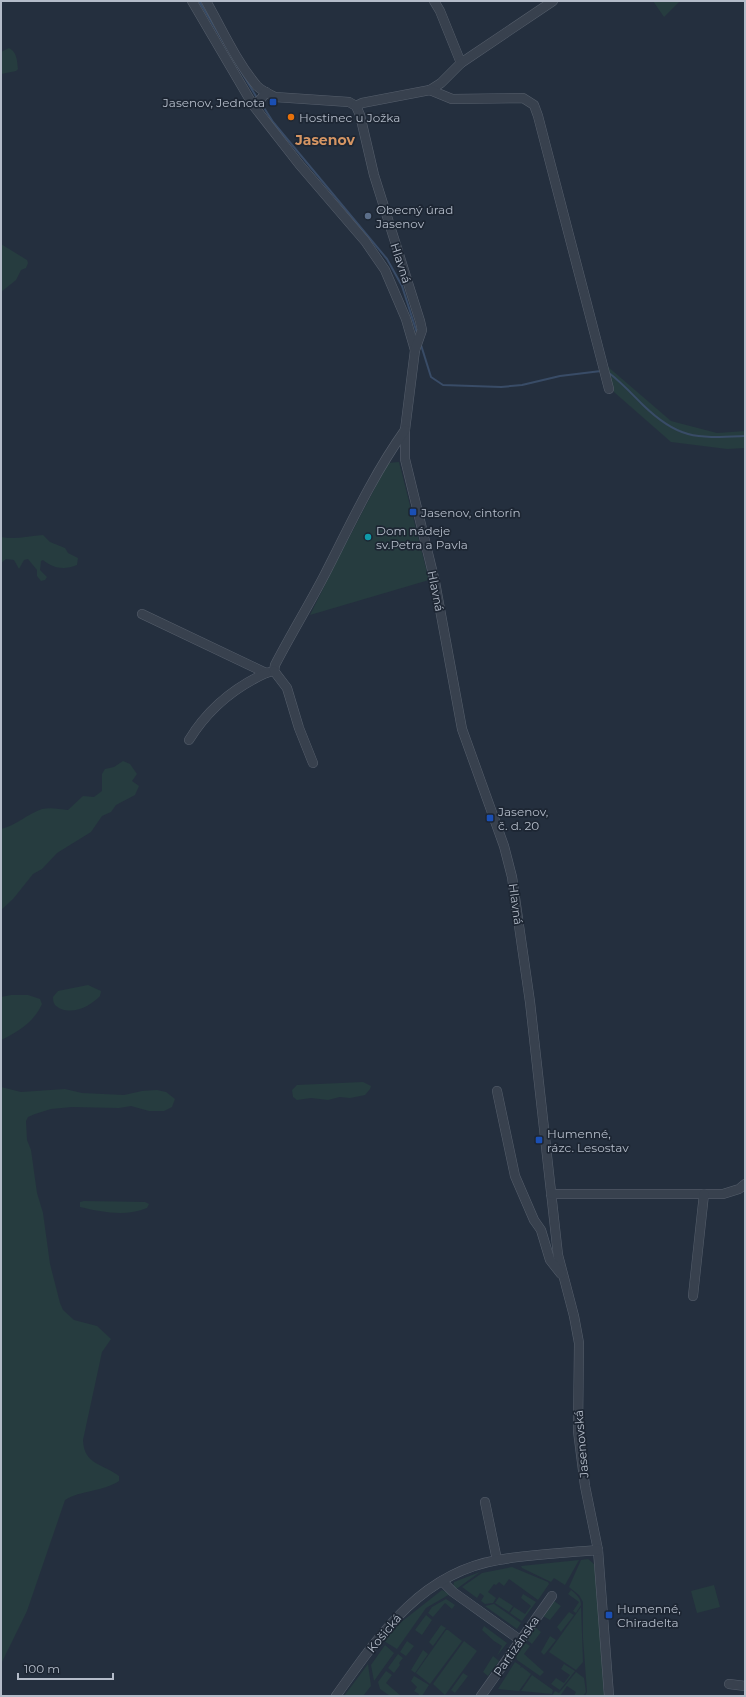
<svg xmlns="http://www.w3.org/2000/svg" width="746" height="1697" font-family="Montserrat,sans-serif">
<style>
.green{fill:#263c3f}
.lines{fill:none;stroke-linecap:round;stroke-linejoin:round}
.stream{stroke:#394c67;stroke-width:2}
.minor-casing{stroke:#565f6c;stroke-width:10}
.minor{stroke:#38414e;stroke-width:9}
.transit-dot{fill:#1a4fb4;stroke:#1d2633;stroke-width:1.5}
.food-dot{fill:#e8710a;stroke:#1d2633;stroke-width:1.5}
.service-dot{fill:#5c6f8a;stroke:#1d2633;stroke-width:1.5}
.culture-dot{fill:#0f9aa8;stroke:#1d2633;stroke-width:1.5}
.labels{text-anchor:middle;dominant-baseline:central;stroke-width:3.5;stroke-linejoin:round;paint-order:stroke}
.poi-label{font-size:12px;fill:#b4bcc9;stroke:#1d2633;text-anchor:start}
.street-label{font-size:12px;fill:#b4bcc9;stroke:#1d2633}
.quarter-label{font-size:14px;font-weight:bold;fill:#d59563;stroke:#1d2633}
</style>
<rect width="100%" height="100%" fill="#242f3e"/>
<g class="green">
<polygon points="653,1 680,1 664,17"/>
<path d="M 9,48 C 17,52 17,60 18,69 L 16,71 L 1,74 L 1,52 Z"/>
<polygon points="1,244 27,260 28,263 26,268 21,270 16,280 1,292"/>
<polygon points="607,366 671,421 717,433 745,431 745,448 727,449 671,442 614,392"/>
<polygon points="399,462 429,580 310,615 339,557 388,463"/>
<path d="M 43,535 L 50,542 L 65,548 L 68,553 L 78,558 L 77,565 C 65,570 54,569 43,560 L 41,561 L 40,570 L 47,577 L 45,580 L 41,581 L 37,576 L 37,570 L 28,559 L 24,560 L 19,569 L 14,560 L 6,559 L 1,563 L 1,537 C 14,540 29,536 43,535 Z"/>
<path d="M 123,761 L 130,764 L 137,774 L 132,781 L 139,786 L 135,795 L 116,805 L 111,812 L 102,816 L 91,832 L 57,853 L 42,869 L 33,874 L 13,899 L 1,910 L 1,829 C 17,825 27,814 42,809 C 50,807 60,809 68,810 L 83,796 L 94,797 L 102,791 L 102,774 L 105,769 L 114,767 Z"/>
<path d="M 88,985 L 101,991 L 100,996 C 90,1006 76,1014 61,1009 C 55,1006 53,1004 53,997 L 58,991 Z"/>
<path d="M 11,995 L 28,995 L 40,999 L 42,1004 C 34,1022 18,1032 1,1040 L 1,997 Z"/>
<polygon points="363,1082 371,1086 370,1089 365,1095 350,1098 340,1097 328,1100 311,1098 297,1100 293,1097 292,1090 297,1085"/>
<path d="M 1,1087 L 21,1092 L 65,1089 L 82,1093 L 124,1095 L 142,1091 L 157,1090 L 166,1092 L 175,1099 L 172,1107 L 164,1111 L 149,1111 L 131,1106 L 119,1108 L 72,1107 L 51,1109 L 35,1114 L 28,1117 L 26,1121 L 27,1140 L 31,1150 L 37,1193 L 43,1213 L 50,1264 L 60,1303 L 63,1310 L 74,1320 L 97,1326 L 111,1339 L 102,1352 L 83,1440 C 84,1465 102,1463 119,1476 L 119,1481 C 102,1492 81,1490 65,1500 L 27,1611 L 1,1664 Z"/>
<path d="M 84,1201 L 145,1202 L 149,1204 L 147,1208 C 126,1217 101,1212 80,1207 L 80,1202 Z"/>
<polygon points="588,1559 594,1564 597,1582 604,1696 585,1696 587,1692 583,1638 583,1602 579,1595 569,1587 581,1560"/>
<polygon points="579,1560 565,1585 554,1578 551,1582 522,1568 521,1566"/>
<polygon points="512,1567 548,1582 549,1584 538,1600 509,1579 504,1586 499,1582 496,1585 494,1584 488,1592 496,1598 493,1603 485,1604 481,1601 484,1596 480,1593 477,1598 462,1587 482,1573"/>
<polygon points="480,1572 455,1590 453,1588 454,1582"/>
<polygon points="714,1585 720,1607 697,1613 691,1591"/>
<polygon points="442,1590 450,1594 426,1608 397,1649 384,1641 400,1623"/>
<path d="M 571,1590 C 576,1594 581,1598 581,1605 L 576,1613 L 573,1611 L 579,1602 L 568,1594 Z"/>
<polygon points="523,1594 536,1602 522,1621 510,1613 514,1607 525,1614 531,1606 521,1598"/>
<polygon points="499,1597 513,1606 509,1612 495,1603"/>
<polygon points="446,1599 455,1605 452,1609 445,1603 433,1617 428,1613 432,1607"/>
<polygon points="554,1601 561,1606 550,1620 543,1616"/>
<polygon points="494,1604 521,1623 517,1629 485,1606"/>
<polygon points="581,1607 583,1662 576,1670 549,1652"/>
<polygon points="569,1612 574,1615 561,1632 557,1627"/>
<polygon points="426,1615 432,1620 422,1635 415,1630"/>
<polygon points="441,1625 446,1628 433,1646 429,1642"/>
<polygon points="484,1626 507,1643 497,1656 502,1646 494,1641 482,1630"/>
<polygon points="535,1627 541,1632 532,1644 526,1639"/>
<polygon points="446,1630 448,1630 462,1641 430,1684 416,1673"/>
<polygon points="550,1636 556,1640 544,1655 541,1652"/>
<polygon points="407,1641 414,1646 406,1656 400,1652"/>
<polygon points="464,1641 477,1651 445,1695 433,1684"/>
<polygon points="524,1642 530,1646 524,1654 544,1672 540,1676 517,1660 516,1654"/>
<polygon points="385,1645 394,1653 374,1681 371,1665"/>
<polygon points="423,1650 428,1654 415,1673 411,1670"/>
<polygon points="398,1654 403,1658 399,1663 400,1665 394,1673 388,1668"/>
<polygon points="493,1656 499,1661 488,1676 483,1672"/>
<polygon points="515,1662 521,1666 520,1668 522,1667 531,1674 519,1691 498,1689"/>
<polygon points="368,1664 371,1686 363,1696 344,1696"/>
<polygon points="564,1664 575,1671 560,1690 551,1684 556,1678 564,1683 570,1675 561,1669"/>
<polygon points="386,1671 392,1675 386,1683 401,1696 390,1696 380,1689 378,1682"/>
<polygon points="576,1672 584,1678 586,1692 583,1696 574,1696 576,1692 567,1686 560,1696 552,1696 555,1691 559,1693"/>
<polygon points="463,1673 468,1676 455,1693 451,1690"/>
<polygon points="532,1675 553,1690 552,1694 521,1691"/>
<polygon points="414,1676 429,1685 422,1696 418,1696 419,1694 414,1691 417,1687 411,1681"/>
</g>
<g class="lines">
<g class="stream">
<polyline points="199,1 257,98"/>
<polyline points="261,103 273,122 387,259 402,286 417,333"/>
<polyline points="421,345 431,377 443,385 501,387 522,385 560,376 601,371"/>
<path d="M 609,373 C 621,382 632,394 643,405 C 679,440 697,438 745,436"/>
</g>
<defs>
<g id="minor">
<polyline points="192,1 253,105 299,164 365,241 385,270 406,319 415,350"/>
<path d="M 206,1 C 222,29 236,61 257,86 C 262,91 269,94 275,97 L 349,102 L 356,106 L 360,115 L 374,175 L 420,321 L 422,330 L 415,350 L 405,430 L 405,459 L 435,582 L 462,729 L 504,846 L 512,877 L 530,1002 L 558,1255 L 574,1316 L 579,1343 L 578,1431 L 585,1486 L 598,1550 L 609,1696"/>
<polyline points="434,1 440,11 461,63"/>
<polyline points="430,90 441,83 461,63 553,1"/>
<polyline points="253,105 261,99 266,92"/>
<polyline points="356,106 362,103 430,90 452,99 523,98 534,105 538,116 609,389"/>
<path d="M 142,614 L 266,673 L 274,671 L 275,665 C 291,634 309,605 325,574 C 350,525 373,475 405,430"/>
<polyline points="274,671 287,688 299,728 313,763"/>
<path d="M 189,740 C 208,709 233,688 266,673"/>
<polyline points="497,1091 515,1176 534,1220 541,1230 550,1260 561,1274"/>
<polyline points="551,1194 723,1194 739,1189 745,1184"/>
<polyline points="693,1296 704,1194"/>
<polyline points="485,1502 497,1560"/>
<polyline points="442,1581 453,1592 520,1640"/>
<polyline points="729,1684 745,1686"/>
<path d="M 336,1696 C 378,1637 420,1573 498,1560 C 531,1554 565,1553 598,1550"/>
<polyline points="481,1696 552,1596"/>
</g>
</defs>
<use href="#minor" class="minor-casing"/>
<use href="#minor" class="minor"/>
</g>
<g class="transit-dot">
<rect x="269" y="98" width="8" height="8" rx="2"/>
<rect x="409" y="508" width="8" height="8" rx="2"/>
<rect x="486" y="814" width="8" height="8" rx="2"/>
<rect x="535" y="1136" width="8" height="8" rx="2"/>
<rect x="605" y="1611" width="8" height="8" rx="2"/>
</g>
<circle class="food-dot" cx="291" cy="117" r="4"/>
<circle class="service-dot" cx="368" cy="216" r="4"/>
<circle class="culture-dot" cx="368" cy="537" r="4"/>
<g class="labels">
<g class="poi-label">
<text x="265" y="102" text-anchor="end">Jasenov, Jednota</text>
<text x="299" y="117">Hostinec u Jožka</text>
<text x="376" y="209">Obecný úrad<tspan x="376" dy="14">Jasenov</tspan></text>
<text x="421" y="512">Jasenov, cintorín</text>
<text x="376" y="530">Dom nádeje<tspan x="376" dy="14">sv.Petra a Pavla</tspan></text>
<text x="498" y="811">Jasenov,<tspan x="498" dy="14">č. d. 20</tspan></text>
<text x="547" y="1133">Humenné,<tspan x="547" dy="14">rázc. Lesostav</tspan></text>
<text x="617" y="1608">Humenné,<tspan x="617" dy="14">Chiradelta</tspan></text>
</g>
<g class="street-label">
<text transform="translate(401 263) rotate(72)">Hlavná</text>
<text transform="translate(436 591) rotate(79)">Hlavná</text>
<text transform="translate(516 904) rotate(82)">Hlavná</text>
<text transform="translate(581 1444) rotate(-95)">Jasenovská</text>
<text transform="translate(384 1633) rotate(-50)">Košická</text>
<text transform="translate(516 1646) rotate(-55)">Partizánska</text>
</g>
<g class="quarter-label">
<text x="325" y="140">Jasenov</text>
</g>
</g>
<rect width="746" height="1697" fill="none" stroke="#b4bcc9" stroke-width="4"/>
<path d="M18 1673v6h95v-6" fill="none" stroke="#b4bcc9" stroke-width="2"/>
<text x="24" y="1673" font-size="12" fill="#b4bcc9" stroke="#1d2633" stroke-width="3" paint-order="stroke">100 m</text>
</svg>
